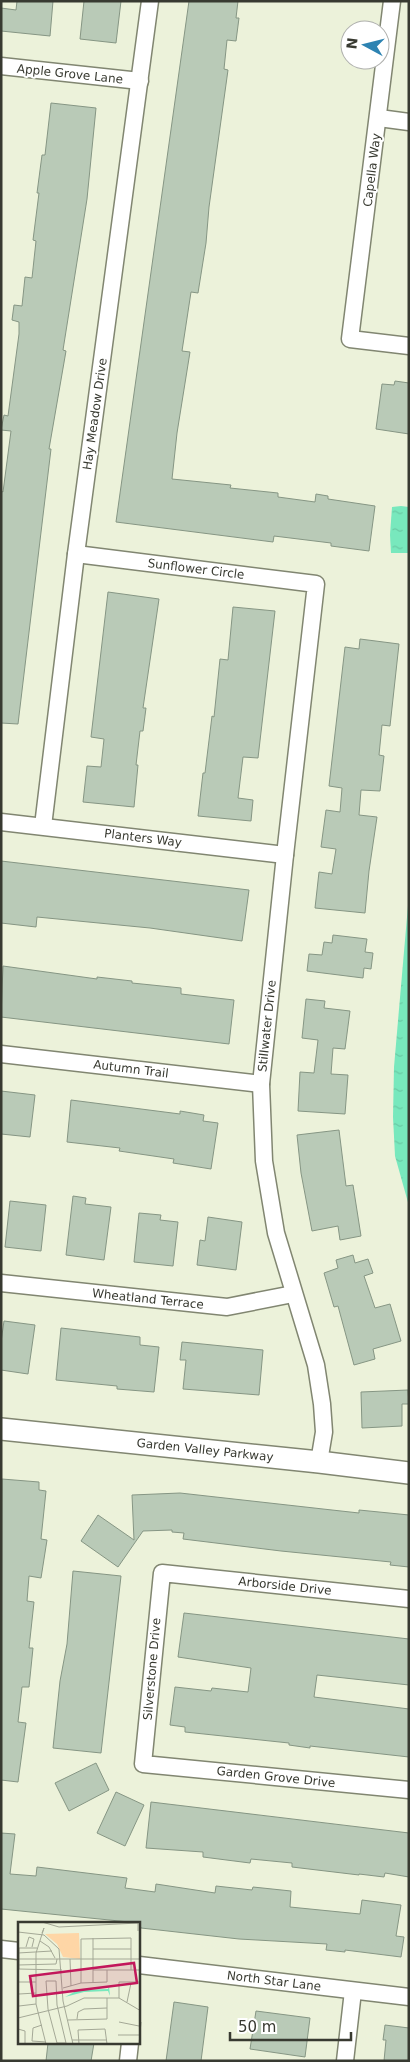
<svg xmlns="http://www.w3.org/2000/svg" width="410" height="2062" font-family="'DejaVu Sans',sans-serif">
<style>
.water{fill:url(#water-ripples)}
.building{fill:#b9cab7;stroke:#869684}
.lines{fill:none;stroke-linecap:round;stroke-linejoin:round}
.minor-casing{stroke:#818671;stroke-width:19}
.tertiary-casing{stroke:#818671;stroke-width:24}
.minor{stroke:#fff;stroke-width:16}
.tertiary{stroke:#fff;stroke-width:21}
.labels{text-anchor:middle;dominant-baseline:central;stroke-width:4;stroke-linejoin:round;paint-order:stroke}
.street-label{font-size:12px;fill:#383a31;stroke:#fff}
.inset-road{fill:none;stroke:#a4a896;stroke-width:1}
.view{fill:#c2185b;fill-opacity:0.15;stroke:#c2185b;stroke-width:2.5}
.inset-edge{fill:none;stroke:#383a31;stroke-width:2.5}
</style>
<defs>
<pattern id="water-ripples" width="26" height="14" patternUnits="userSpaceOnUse" patternTransform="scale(1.25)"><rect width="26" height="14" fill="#78e8bd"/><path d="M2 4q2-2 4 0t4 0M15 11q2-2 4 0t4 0" fill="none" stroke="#69c8a3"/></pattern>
</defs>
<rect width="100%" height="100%" fill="#ecf2da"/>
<g class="water">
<polygon points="401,506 409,507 409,553 391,553 390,535 392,507"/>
<polygon points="409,894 409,1206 395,1156 393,1117 394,1067"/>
</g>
<g class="building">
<polygon points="17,1 53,1 50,36 1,31 1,8 16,10"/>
<polygon points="84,1 121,1 116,43 80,39"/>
<polygon points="189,1 238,1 236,18 239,18 236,41 227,40 224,69 228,70 209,207 206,243 198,293 191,292 182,351 190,352 177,433 172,479 231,485 230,488 278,493 278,497 315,502 316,494 328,496 328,499 375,506 369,551 331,546 331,543 274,536 273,542 116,522"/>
<polygon points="51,103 96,108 87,199 63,350 66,351 49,449 51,449 18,724 1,723 1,491 3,492 11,431 1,430 4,415 8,416 19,334 19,322 12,320 14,305 22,306 25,277 32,278 36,241 33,240 39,193 37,193 42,155 45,155"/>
<polygon points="395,381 409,383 409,434 376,429 382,384 394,385"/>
<polygon points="108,592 159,599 143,708 146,708 143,731 140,731 136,765 138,765 134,807 83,802 87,766 101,767 104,739 91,737"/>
<polygon points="233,607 275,611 258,758 243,757 238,798 253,800 251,821 198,816 203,773 205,773 212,716 214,717 220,659 228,660"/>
<polygon points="360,639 399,644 390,726 382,725 379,755 384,756 380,791 361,790 359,815 377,817 369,871 365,913 315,908 319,872 332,874 336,849 321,847 326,810 340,812 342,788 329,786 345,647 359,649"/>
<polygon points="1,861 249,890 242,941 150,928 37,917 36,927 1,923"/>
<polygon points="333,935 367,939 365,952 373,953 371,969 364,968 363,978 307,971 309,954 322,955 324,942 332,943"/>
<polygon points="3,966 97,979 97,977 132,981 132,983 181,988 181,994 234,1000 229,1044 1,1017"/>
<polygon points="306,999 325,1001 324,1008 350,1011 345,1049 333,1048 331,1074 348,1075 345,1114 298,1111 300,1072 314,1073 318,1040 302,1038"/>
<polygon points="1,1091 35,1095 30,1137 1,1134"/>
<polygon points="71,1100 180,1114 180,1111 204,1115 203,1121 218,1123 211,1169 173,1163 174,1159 119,1151 120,1148 67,1142"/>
<polygon points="339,1130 346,1186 353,1185 361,1236 340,1240 338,1226 312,1231 301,1173 297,1135"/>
<polygon points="73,1196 86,1198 85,1204 111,1207 104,1260 66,1255"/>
<polygon points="10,1201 46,1205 41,1251 5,1247"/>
<polygon points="139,1213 161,1215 160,1220 178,1222 173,1266 134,1262"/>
<polygon points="208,1217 242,1222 236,1270 197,1265 200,1240 205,1241"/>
<polygon points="353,1255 355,1263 368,1259 373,1273 364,1276 375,1308 390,1304 401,1341 373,1349 375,1359 354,1365 338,1306 334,1307 324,1273 338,1268 336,1260"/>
<polygon points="4,1321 35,1325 28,1374 1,1370 1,1342"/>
<polygon points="61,1328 140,1337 140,1345 159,1347 154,1392 117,1389 117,1386 56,1380"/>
<polygon points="182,1342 263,1350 259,1395 183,1389 186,1360 180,1360"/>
<polygon points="408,1390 409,1404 402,1404 402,1426 362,1428 361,1392"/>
<polygon points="2,1479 39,1482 39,1490 46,1491 41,1539 47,1540 41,1578 29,1576 27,1601 34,1602 29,1648 33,1648 29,1687 22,1687 18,1722 26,1723 18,1782 1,1780"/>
<polygon points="180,1493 323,1509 359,1513 359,1510 409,1515 409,1567 390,1565 391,1562 281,1551 183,1539 184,1533 172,1532 172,1530 143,1531 118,1567 81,1541 98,1515 134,1540 132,1495"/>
<polygon points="73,1571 121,1576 101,1753 53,1748 60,1681 67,1644"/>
<polygon points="184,1613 409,1639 409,1685 317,1675 314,1697 409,1709 409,1757 310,1746 310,1748 289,1745 289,1743 185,1732 185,1727 170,1725 175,1687 211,1691 212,1688 248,1692 251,1668 178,1657"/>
<polygon points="96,1763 109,1790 69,1811 55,1783"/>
<polygon points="116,1792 144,1805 125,1846 97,1833"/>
<polygon points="151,1802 409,1833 409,1877 385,1873 384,1877 359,1874 359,1875 292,1867 292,1863 251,1859 250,1863 203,1857 203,1852 146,1848"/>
<polygon points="1,1833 15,1834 10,1874 36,1876 37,1867 127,1878 125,1888 155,1892 156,1884 215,1893 216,1886 252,1890 253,1887 291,1891 290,1907 360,1914 362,1900 401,1905 396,1936 404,1937 401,1957 345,1950 345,1952 326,1950 327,1944 239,1939 141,1928 139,1923 1,1909"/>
<polygon points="174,2002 208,2007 201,2061 166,2061"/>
<polygon points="256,2011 310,2018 305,2057 250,2049"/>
<polygon points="385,2025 409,2028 409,2061 384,2061 386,2040 383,2040"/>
<polygon points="48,2043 94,2043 91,2061 46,2061"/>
</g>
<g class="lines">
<defs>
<g id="minor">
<polyline points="392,1 350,339 409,346"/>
<polyline points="1,66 140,81"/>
<polyline points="379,118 409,122"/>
<polyline points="76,554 316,584 285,855 261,1084 264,1161 276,1233 316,1365 322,1404 324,1432 319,1462"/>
<polyline points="1,822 285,855"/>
<polyline points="43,826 76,554 150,1"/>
<polyline points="1,1054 261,1084"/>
<polyline points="1,1283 227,1307 293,1294"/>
<polyline points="409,1599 162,1573 143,1764 409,1790"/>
<polyline points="1,1949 19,1951"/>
<polyline points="139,1965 409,1997"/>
<polyline points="128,2061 130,2043"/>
<polyline points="345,2061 353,1991"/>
</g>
<polyline id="tertiary" points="1,1429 319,1462 409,1473"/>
</defs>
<use href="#minor" class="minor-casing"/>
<use href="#tertiary" class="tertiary-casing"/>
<use href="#minor" class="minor"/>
<use href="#tertiary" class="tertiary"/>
</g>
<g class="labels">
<g class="street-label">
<text transform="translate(70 74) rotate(6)">Apple Grove Lane</text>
<text transform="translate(372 170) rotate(-83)">Capella Way</text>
<text transform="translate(95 414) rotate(-82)">Hay Meadow Drive</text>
<text transform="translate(196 569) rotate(7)">Sunflower Circle</text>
<text transform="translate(143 838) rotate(7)">Planters Way</text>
<text transform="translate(267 1026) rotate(-84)">Stillwater Drive</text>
<text transform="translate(131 1069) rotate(7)">Autumn Trail</text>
<text transform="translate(148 1299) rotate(6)">Wheatland Terrace</text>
<text transform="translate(205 1450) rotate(6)">Garden Valley Parkway</text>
<text transform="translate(285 1586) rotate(6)">Arborside Drive</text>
<text transform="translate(152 1669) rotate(-85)">Silverstone Drive</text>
<text transform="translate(276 1777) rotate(6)">Garden Grove Drive</text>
<text transform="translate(274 1981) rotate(7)">North Star Lane</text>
</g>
</g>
<g transform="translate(18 1922)">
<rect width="122" height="122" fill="#ecf2da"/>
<path d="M 61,11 L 62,37 L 45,35 L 39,22 L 27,12 Z" fill="#fed6a6"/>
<path d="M 91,64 L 92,74 L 90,69 L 66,70 L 47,75 L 60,68 L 90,67 Z" fill="#78e8bd"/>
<path class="inset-road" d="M 24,0 L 41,5 L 120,1 L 120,9M 0,10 L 26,13 L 41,27 L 45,79 L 55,122M 24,11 L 26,6 L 18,31 L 18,82 L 28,122M 75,16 L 75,60M 22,19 L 31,25 L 37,36M 8,25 L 11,15 L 16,17 L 14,25M 19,26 L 1,26 L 1,47 L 44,48M 75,27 L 113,27M 0,31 L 34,29M 0,37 L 123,37M 52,37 L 53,64M 0,43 L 38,42 L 39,37M 75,48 L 123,48M 28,59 L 38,59 L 39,83 L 48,121 L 39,121 L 30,87 ZM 1,60 L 18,60M 63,61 L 63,17 L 113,16 L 113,48M 45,66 L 63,61 L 89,60 L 89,48M 1,72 L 18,71M 101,76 L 101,60 L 123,60M 109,80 L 113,61M 1,84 L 18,82M 0,96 L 49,84 L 66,76 L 101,76 L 123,89M 59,97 L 60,90 L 66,87 L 89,86M 50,98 L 89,97 L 89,76M 101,100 L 121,104M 24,103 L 15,106 L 14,119 L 28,120M 0,107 L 7,109 L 7,122M 100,113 L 121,113M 54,118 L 89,118M 61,122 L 60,108 L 87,107 L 89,122M 121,122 L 123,100"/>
<path class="view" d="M 116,41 L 119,61 L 15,74 L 12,54 Z"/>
<rect width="122" height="122" class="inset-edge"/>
</g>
<rect width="410" height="2062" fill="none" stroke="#383a31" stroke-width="5"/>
<g transform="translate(365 45) rotate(277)"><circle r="24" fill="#ffffff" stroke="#afb0ad"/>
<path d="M0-4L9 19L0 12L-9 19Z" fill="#2d83b2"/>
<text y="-8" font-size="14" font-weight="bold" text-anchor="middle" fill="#383a31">N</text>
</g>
<path d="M230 2032v8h121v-8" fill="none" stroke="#383a31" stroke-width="2.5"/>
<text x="238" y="2032" font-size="15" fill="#383a31" stroke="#ffffff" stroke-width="4" paint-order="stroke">50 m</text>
</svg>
